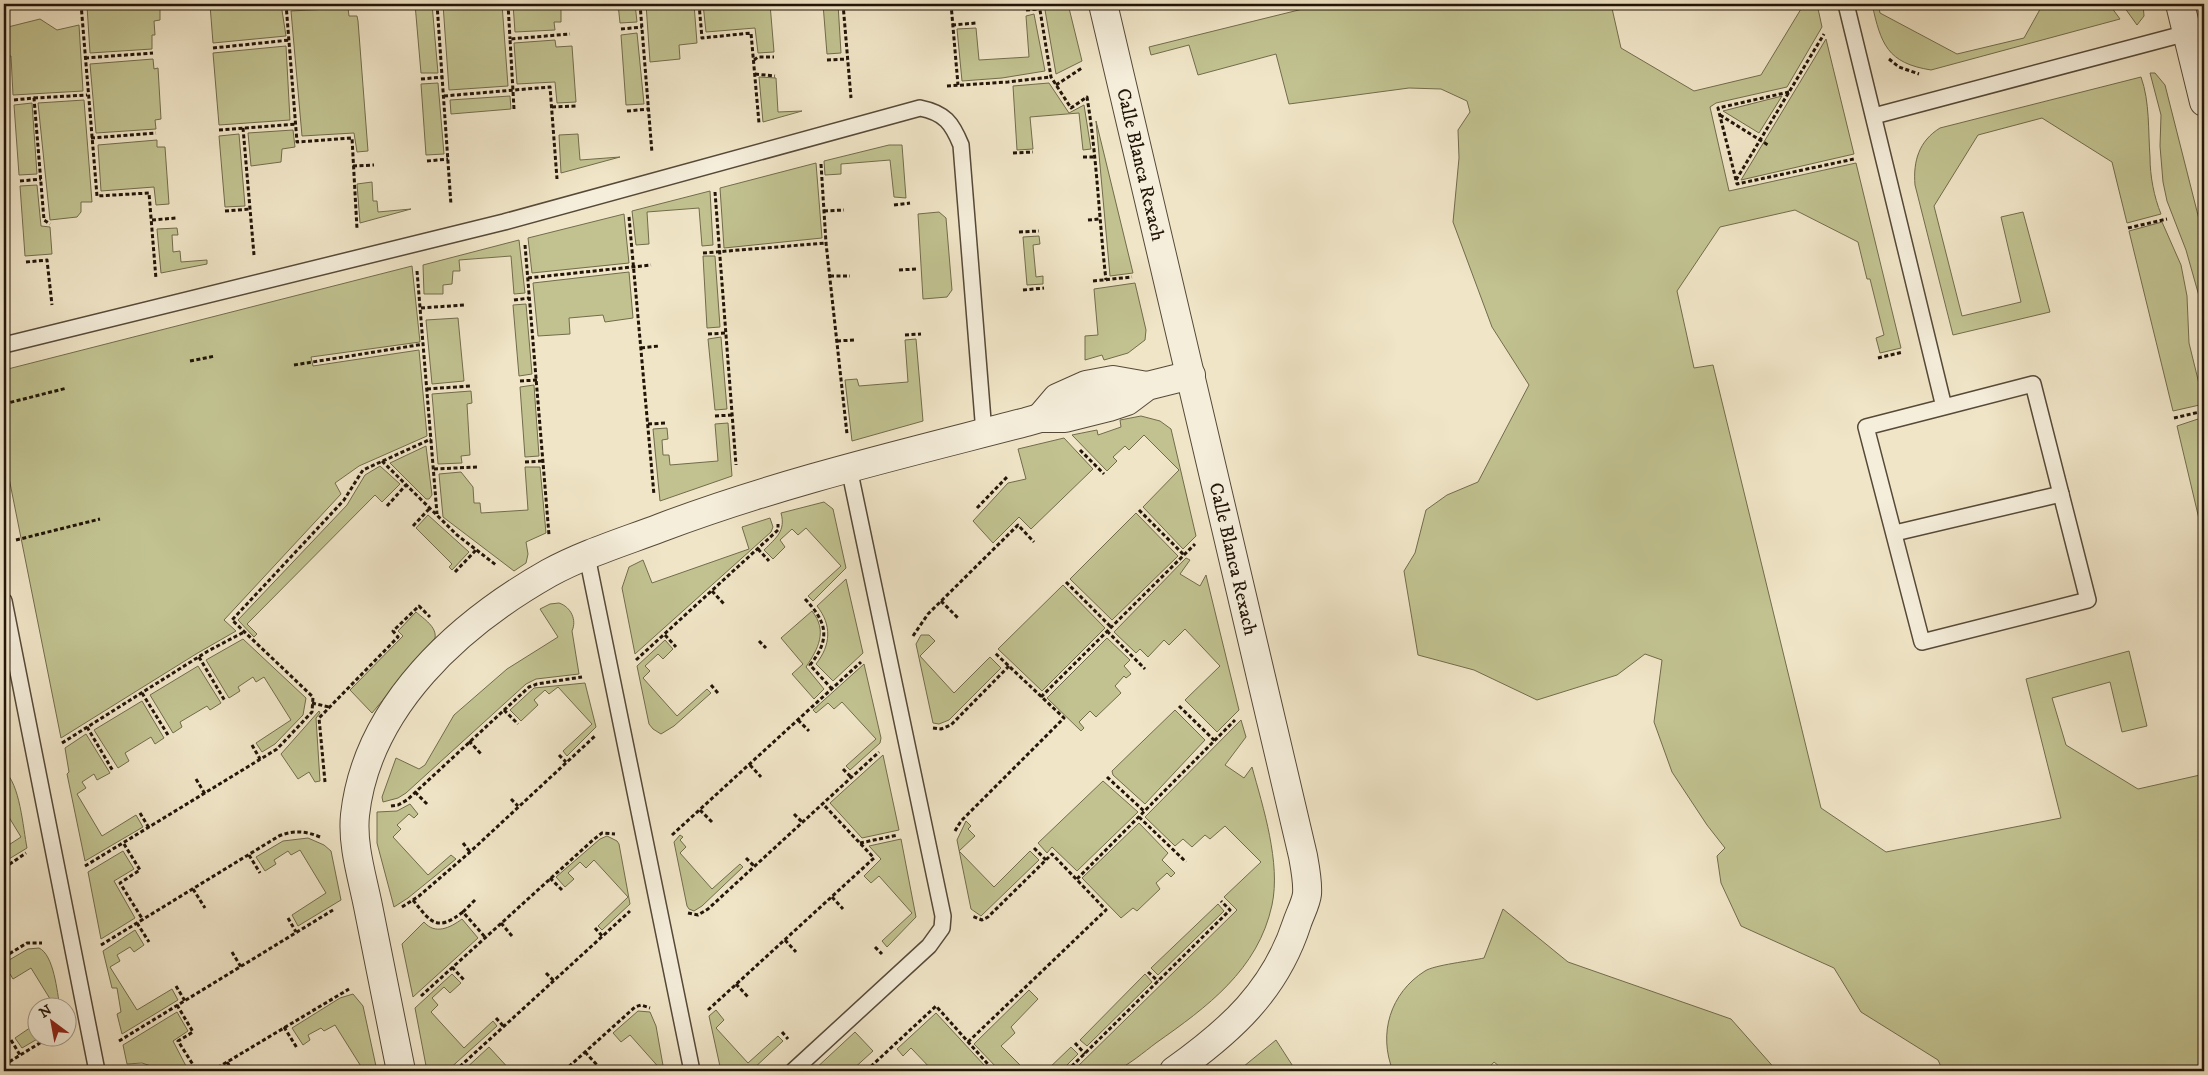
<svg xmlns="http://www.w3.org/2000/svg" width="2208" height="1075" font-family="'IM FELL DW Pica',serif">
<style>
.green{fill:#c1c290;stroke:#726c4c}
.lines{fill:none;stroke-linecap:round;stroke-linejoin:round}
.service-casing{stroke:#564938;stroke-width:18}
.minor-casing{stroke:#564938;stroke-width:30}
.tertiary-casing{stroke:#564938;stroke-width:30}
.path{stroke:#221508;stroke-width:3;stroke-dasharray:4 2.5;stroke-linecap:butt}
.service{stroke:#f5eedb;stroke-width:15}
.minor{stroke:#f5eedb;stroke-width:28}
.tertiary{stroke:#f5eedb;stroke-width:28}
.labels{text-anchor:middle;dominant-baseline:central;stroke-width:4;stroke-linejoin:round;paint-order:stroke}
.street-label{font-size:19px;fill:#221508;stroke:#f5eedb}
</style>
<rect width="100%" height="100%" fill="#f0e5c7"/>
<filter id="stains"><feTurbulence type="fractalNoise" baseFrequency=".004" numOctaves="4"/><feColorMatrix values="0 0 0 0 .2 0 0 0 0 .09 0 0 0 0 .02 0 0 0 .5 -.17"/></filter>
<radialGradient id="worn" r=".72"><stop offset=".6" stop-color="#630" stop-opacity="0"/><stop offset="1" stop-color="#630" stop-opacity=".3"/></radialGradient>
<g class="green">
<polygon points="97,4 281,4 286,36 213,43 210,5 160,8 160,20 154,21 155,35 152,35 152,49 90,53 87,6"/>
<polygon points="415,4 432,4 438,73 421,73"/>
<polygon points="443,4 502,4 508,86 449,90"/>
<polygon points="513,4 561,4 561,22 554,22 555,30 515,32"/>
<polygon points="618,4 635,4 637,22 620,23"/>
<polygon points="646,4 694,4 697,43 679,45 680,59 650,62"/>
<polygon points="703,4 770,4 774,52 758,53 755,28 706,32"/>
<polygon points="823,4 838,4 841,53 827,54"/>
<polygon points="1044,4 1068,4 1082,61 1056,74"/>
<polygon points="1323,4 1611,4 1621,48 1694,91 1761,75 1801,9 1800,4 1817,4 1822,27 1787,87 1716,103 1710,107 1729,191 1856,163 1901,348 1880,353 1876,338 1884,335 1870,279 1867,279 1858,242 1795,210 1720,227 1677,291 1694,368 1713,365 1821,808 1886,852 2061,818 2026,679 2129,651 2147,726 2122,732 2110,682 2052,698 2066,745 2138,789 2200,775 2204,768 2204,1071 1943,1071 1938,1060 1861,1012 1834,968 1741,926 1721,883 1717,856 1725,848 1707,825 1672,772 1654,722 1662,660 1645,654 1617,675 1537,700 1474,670 1418,655 1404,571 1415,553 1426,510 1447,495 1478,482 1529,385 1492,327 1453,222 1459,158 1458,130 1470,112 1467,101 1441,89 1409,88 1289,104 1276,54 1198,75 1189,45 1151,55 1149,47"/>
<path d="M 1872,4 L 1878,4 L 1880,13 L 1957,54 L 2024,38 L 2043,4 L 2109,4 L 2120,19 L 1931,70 C 1887,63 1881,44 1872,4 Z"/>
<polygon points="2122,4 2143,4 2144,16 2137,25"/>
<polygon points="348,8 349,16 357,16 358,21 368,151 357,152 354,133 302,136 291,11"/>
<polygon points="1034,14 1045,71 1002,78 962,81 957,29 976,28 979,60 1029,57 1026,16"/>
<polygon points="40,19 57,30 79,25 83,91 13,95 11,56 4,57 4,28"/>
<polygon points="637,33 644,104 626,105 621,35"/>
<polygon points="1826,39 1854,154 1741,180"/>
<polygon points="555,40 556,47 572,46 576,102 557,103 555,82 517,84 514,43"/>
<polygon points="286,46 290,120 219,125 213,53"/>
<polygon points="153,59 154,69 158,68 161,119 155,120 156,129 96,133 90,64"/>
<polygon points="2150,73 2155,73 2165,85 2204,239 2204,358 2199,296 2186,250 2167,201 2163,182 2160,146 2161,115"/>
<polygon points="759,77 776,78 778,112 802,111 763,122"/>
<path d="M 2141,77 C 2150,102 2148,131 2150,157 C 2150,176 2154,197 2161,214 L 2127,223 L 2112,162 L 2042,118 L 1978,135 L 1934,206 L 1962,316 L 2021,302 L 2001,217 L 2023,212 L 2050,312 L 1953,335 L 1915,185 C 1913,161 1919,141 1940,128 Z"/>
<polygon points="438,83 444,154 426,155 421,84"/>
<polygon points="1049,83 1069,113 1084,105 1091,149 1083,150 1079,113 1030,117 1033,149 1017,150 1013,86"/>
<polygon points="510,96 511,109 451,114 450,100"/>
<polygon points="1782,96 1759,133 1723,111"/>
<polygon points="84,100 92,202 81,202 81,212 77,217 50,220 38,103"/>
<polygon points="32,103 37,174 19,175 14,105"/>
<polygon points="1096,121 1133,273 1110,276"/>
<polygon points="293,130 295,147 282,149 281,162 251,166 248,133"/>
<polygon points="239,134 245,206 225,207 219,136"/>
<polygon points="578,134 580,160 620,157 561,173 559,135"/>
<polygon points="157,140 157,147 165,147 169,204 156,205 154,187 101,191 98,145"/>
<polygon points="889,145 902,145 906,198 894,197 890,160 841,164 841,174 825,175 824,161"/>
<polygon points="816,163 822,238 724,248 720,188"/>
<polygon points="372,182 373,201 377,201 378,212 411,209 360,223 357,184"/>
<polygon points="37,185 41,226 50,227 52,254 25,256 20,186"/>
<polygon points="710,191 713,245 702,246 699,208 647,212 649,244 636,245 632,211"/>
<polygon points="939,212 946,218 952,290 947,297 923,299 918,214"/>
<polygon points="624,214 629,263 532,273 528,238"/>
<polygon points="2162,222 2181,265 2187,296 2189,343 2204,404 2173,411 2129,231"/>
<polygon points="177,228 178,235 172,235 173,252 180,251 181,262 207,260 207,264 161,273 157,229"/>
<polygon points="1039,236 1040,244 1033,245 1036,277 1043,276 1043,284 1027,285 1023,237"/>
<polygon points="519,240 525,293 514,294 511,256 459,260 460,271 453,271 452,284 443,285 443,294 424,294 423,265"/>
<polygon points="703,256 715,256 720,327 707,328"/>
<polygon points="412,266 420,342 311,357 313,366 419,350 427,436 359,466 335,483 341,494 224,620 236,631 196,654 61,738 4,453 4,370"/>
<polygon points="629,272 633,318 605,322 603,315 569,318 570,334 538,336 533,283"/>
<polygon points="1135,283 1146,330 1145,340 1128,353 1104,360 1102,355 1085,360 1085,336 1098,335 1094,289"/>
<polygon points="526,304 532,374 519,376 513,305"/>
<polygon points="458,318 464,381 432,384 426,320"/>
<polygon points="721,337 727,409 715,410 708,339"/>
<polygon points="916,339 923,421 852,441 845,380 857,379 859,386 908,382 905,340"/>
<polygon points="534,385 539,456 525,457 520,387"/>
<polygon points="471,391 472,403 467,404 470,455 461,456 462,463 438,464 432,394"/>
<polygon points="1141,416 1160,421 1171,429 1196,536 1183,549 1143,507 1179,470 1144,435 1129,450 1125,446 1113,457 1117,461 1107,471 1072,435 1097,430 1098,435 1121,427 1120,420"/>
<polygon points="2204,417 2204,540 2177,426"/>
<polygon points="728,423 732,476 660,501 653,429 667,428 668,439 662,440 663,455 669,455 670,465 718,461 715,424"/>
<polygon points="1064,438 1093,469 1031,529 1019,517 993,543 973,521 1008,483 1026,479 1018,449"/>
<polygon points="426,446 432,495 429,499 426,499 390,463"/>
<polygon points="380,466 400,484 382,502 375,495 247,624 257,634 254,637 238,620 347,505 365,475"/>
<polygon points="525,467 540,467 546,533 526,542 528,554 526,563 514,571 443,517 439,474 461,472 473,487 474,503 480,503 481,513 528,510"/>
<path d="M 824,502 L 833,509 L 846,568 L 813,601 L 808,596 L 841,566 L 806,528 L 798,535 L 792,529 L 780,540 L 785,547 L 773,559 L 764,550 C 776,538 786,531 781,513 Z"/>
<polygon points="1136,513 1178,556 1112,620 1070,579"/>
<polygon points="428,515 469,552 452,570 449,567 452,564 416,528"/>
<polygon points="770,518 773,527 771,532 635,654 622,588 629,567 643,560 652,583 749,549 742,527"/>
<polygon points="1186,558 1190,560 1180,574 1200,586 1206,575 1239,710 1217,732 1185,700 1220,666 1185,629 1169,645 1164,640 1148,657 1140,649 1136,653 1114,632"/>
<path d="M 846,579 L 863,653 L 833,681 L 816,664 C 831,645 832,625 817,606 Z"/>
<polygon points="1063,585 1105,628 1042,691 998,649"/>
<path d="M 559,603 C 571,607 577,620 572,631 L 579,674 L 536,679 L 526,684 L 406,793 L 398,798 L 383,802 L 382,797 L 396,758 L 419,769 L 425,765 L 454,715 L 507,669 L 558,637 L 540,609 L 550,604 Z"/>
<path d="M 812,611 C 828,631 818,649 806,667 L 824,689 L 814,699 L 792,674 L 803,664 L 781,638 Z"/>
<path d="M 416,612 C 424,619 437,627 435,638 L 372,713 L 350,690 L 403,636 L 398,631 Z"/>
<polygon points="921,635 929,635 935,641 920,656 954,693 990,657 1001,668 949,720 939,724 933,723 916,644"/>
<polygon points="1107,638 1130,660 1124,666 1131,674 1126,678 1124,676 1115,686 1121,693 1096,717 1090,711 1079,722 1084,728 1081,731 1047,698"/>
<polygon points="243,639 306,698 303,715 275,744 262,752 256,743 291,720 264,677 256,682 253,677 238,687 240,691 229,698 206,660"/>
<polygon points="665,640 673,649 663,659 658,654 645,666 650,671 643,678 677,716 707,689 711,693 674,726 661,734 653,729 649,724 637,666"/>
<polygon points="864,664 881,738 880,743 850,770 846,766 876,739 842,702 834,709 828,703 816,713 813,710"/>
<polygon points="198,666 221,703 210,710 207,706 180,722 182,727 173,733 150,695"/>
<polygon points="585,683 596,727 567,756 563,751 592,724 558,687 549,694 545,690 534,700 538,705 521,721 510,710 534,688"/>
<polygon points="142,701 164,738 155,744 151,737 125,753 129,761 118,768 94,730"/>
<polygon points="1175,710 1205,740 1145,804 1113,775 1112,771"/>
<polygon points="319,711 320,713 316,718 320,781 315,782 309,772 298,779 281,754"/>
<path d="M 1241,720 L 1246,737 L 1225,765 L 1244,778 L 1252,767 C 1263,807 1281,863 1272,905 C 1258,970 1207,1007 1156,1043 C 1144,1052 1129,1065 1115,1071 C 1106,1074 1084,1071 1073,1071 L 1237,910 L 1224,897 L 1261,862 L 1225,826 L 1210,839 L 1205,835 L 1192,847 L 1183,839 L 1175,846 L 1145,817 Z"/>
<polygon points="86,734 110,773 97,780 94,774 82,782 86,788 77,794 102,836 136,815 143,827 85,861 67,774 69,772 65,748"/>
<polygon points="883,755 899,830 862,838 830,803"/>
<path d="M 4,771 C 20,783 23,828 27,848 L 4,862 L 4,848 L 21,837 L 4,809 Z"/>
<polygon points="1103,781 1138,812 1077,871 1052,847 1047,853 1038,843"/>
<polygon points="410,804 418,814 414,818 409,814 397,825 401,829 393,837 428,875 451,855 456,859 408,898 394,907 377,843 377,812 397,811"/>
<polygon points="966,821 971,826 968,829 975,836 959,851 994,887 1030,851 1039,860 981,916 971,909 957,840"/>
<polygon points="1139,823 1168,853 1162,860 1175,873 1171,877 1167,873 1156,883 1160,889 1137,911 1133,908 1121,918 1082,878"/>
<polygon points="680,835 683,837 680,840 686,847 680,853 712,889 740,864 743,867 702,906 694,911 689,909 687,906 674,842"/>
<polygon points="607,836 617,841 619,844 630,904 602,930 598,926 628,897 594,860 586,868 580,862 568,873 574,879 565,887 556,877 600,839"/>
<polygon points="308,838 324,845 331,851 341,900 298,926 292,915 326,893 300,850 291,855 288,851 274,860 276,864 265,871 256,857 283,841"/>
<polygon points="901,839 916,917 887,947 882,941 912,913 879,876 871,883 864,876 881,859 869,846"/>
<polygon points="123,851 134,869 114,881 135,918 101,939 88,872"/>
<polygon points="1218,904 1224,911 1158,975 1151,968"/>
<path d="M 1503,909 L 1568,962 L 1731,1019 L 1777,1071 L 1505,1071 L 1494,1062 L 1486,1071 L 1393,1071 C 1378,1034 1390,993 1425,971 C 1434,965 1471,961 1484,958 Z"/>
<path d="M 462,919 L 478,938 L 413,997 L 402,944 L 424,922 C 435,935 450,928 462,919 Z"/>
<polygon points="135,930 144,945 134,952 130,947 117,955 120,961 110,967 137,1010 172,989 178,1000 122,1034 117,1014 121,1012 117,988 112,988 103,951"/>
<path d="M 39,948 C 54,955 57,992 60,1007 L 55,1007 L 31,968 L 13,979 L 10,974 L 4,977 L 4,963 L 28,949 Z"/>
<polygon points="452,974 461,983 450,993 444,987 432,998 438,1005 431,1012 464,1048 493,1021 497,1026 447,1071 427,1071 415,1008"/>
<polygon points="1145,974 1152,982 1087,1046 1080,1040"/>
<polygon points="1029,990 1038,999 1011,1027 1015,1033 1001,1046 1026,1071 1000,1071 974,1044"/>
<polygon points="353,994 363,1006 377,1071 357,1071 362,1068 335,1025 324,1031 321,1028 308,1035 310,1040 303,1045 292,1028 340,998"/>
<polygon points="716,1010 724,1020 716,1028 748,1063 778,1036 783,1041 751,1071 721,1071 709,1016"/>
<polygon points="638,1011 650,1012 656,1026 664,1071 662,1071 630,1035 621,1042 613,1033"/>
<polygon points="177,1012 188,1031 173,1041 186,1066 181,1071 166,1071 142,1063 127,1064 123,1045"/>
<polygon points="936,1013 985,1066 979,1071 933,1071 911,1048 903,1056 897,1049"/>
<polygon points="37,1023 39,1038 22,1048 15,1038"/>
<polygon points="855,1032 873,1051 851,1071 813,1071"/>
<polygon points="1276,1040 1296,1071 1238,1071"/>
<polygon points="489,1047 511,1071 463,1071"/>
<polygon points="1071,1047 1078,1054 1061,1071 1046,1071"/>
</g>
<g class="lines">
<defs>
<g id="service">
<polyline points="1846,4 1944,407 2033,384 2088,600 1922,642 1866,427 1944,407"/>
<polyline points="1874,116 2187,33"/>
<path d="M 4,345 L 504,222 L 920,108 C 945,113 952,123 961,145 L 984,433"/>
<polyline points="1895,533 2061,494"/>
<polyline points="587,556 692,1071"/>
<polyline points="4,601 97,1071"/>
<polyline points="793,1071 929,946 942,928 943,916 849,468"/>
</g>
<g id="minor">
<polyline points="1040,418 1057,398 1086,385 1113,380 1147,386"/>
<path d="M 401,1071 C 390,1016 379,961 368,906 C 362,876 352,845 355,815 C 367,706 459,624 549,573 C 584,554 623,542 660,528 C 779,483 903,454 1026,422 L 1040,418 L 1065,418 L 1109,407 L 1127,401 L 1147,386 L 1191,375"/>
</g>
<g id="tertiary">
<path id="s1" d="M 1103,4 L 1303,856 C 1305,867 1308,882 1307,894 C 1306,903 1300,914 1297,923 C 1275,991 1230,1031 1174,1071"/>
<polyline points="2180,4 2204,102"/>
</g>
</defs>
<use href="#service" class="service-casing"/>
<use href="#minor" class="minor-casing"/>
<use href="#tertiary" class="tertiary-casing"/>
<g class="path">
<polyline points="81,4 97,196 149,193 156,279"/>
<polyline points="286,4 297,142 352,138 357,229"/>
<polyline points="437,4 451,205"/>
<polyline points="508,4 510,39"/>
<polyline points="640,4 652,153"/>
<polyline points="699,4 702,38 751,33 759,123"/>
<polyline points="843,4 851,98"/>
<polyline points="951,4 958,85"/>
<path d="M 1039,4 L 1051,77 L 1071,108 L 1087,97 C 1097,158 1099,219 1106,280"/>
<polyline points="286,7 336,4"/>
<polyline points="951,7 975,6"/>
<polyline points="1026,10 1039,9"/>
<polyline points="952,25 976,23"/>
<polyline points="621,29 642,27"/>
<polyline points="213,48 290,40"/>
<polyline points="85,58 153,53"/>
<polyline points="1889,59 1899,67 1919,74"/>
<polyline points="754,60 758,57 774,57"/>
<polyline points="827,60 847,59"/>
<polyline points="755,74 775,76"/>
<polyline points="421,79 443,77"/>
<polyline points="1056,85 1082,68"/>
<polyline points="947,86 1008,82 1051,77"/>
<polyline points="1789,92 1718,108 1737,184 1854,159"/>
<polyline points="444,96 550,87 557,179"/>
<polyline points="34,98 87,95"/>
<polyline points="14,100 34,98 44,220 50,224"/>
<polyline points="552,107 576,106"/>
<polyline points="514,109 510,39 570,34"/>
<polyline points="627,111 649,109"/>
<polyline points="1720,115 1768,145"/>
<polyline points="243,128 254,255"/>
<polyline points="219,130 296,124"/>
<polyline points="91,138 156,133"/>
<polyline points="1013,153 1033,152"/>
<polyline points="1083,157 1096,157"/>
<polyline points="427,161 448,159"/>
<polyline points="821,164 826,243 847,434"/>
<polyline points="353,166 374,165"/>
<polyline points="1736,180 1824,34"/>
<polyline points="20,181 41,179"/>
<polyline points="715,192 736,465"/>
<polyline points="894,205 910,203"/>
<polyline points="225,211 250,209"/>
<polyline points="824,211 844,210"/>
<polyline points="629,217 654,495"/>
<polyline points="152,220 176,218"/>
<polyline points="1088,220 1099,219"/>
<polyline points="2128,228 2167,219"/>
<polyline points="1019,232 1039,231"/>
<polyline points="525,245 549,535"/>
<polyline points="703,253 826,243"/>
<polyline points="26,262 47,260 52,305"/>
<polyline points="899,270 916,269"/>
<polyline points="417,271 437,514"/>
<polyline points="830,276 850,276"/>
<polyline points="528,278 651,265"/>
<polyline points="1093,281 1132,277"/>
<polyline points="1023,290 1044,288"/>
<polyline points="514,300 529,298"/>
<polyline points="421,308 464,305"/>
<polyline points="708,334 726,333"/>
<polyline points="905,335 921,334"/>
<polyline points="837,341 854,340"/>
<polyline points="641,348 659,346"/>
<polyline points="1878,358 1903,352"/>
<polyline points="190,361 215,356"/>
<polyline points="294,365 424,344"/>
<polyline points="520,381 537,380"/>
<polyline points="427,389 470,386"/>
<polyline points="4,404 67,388"/>
<polyline points="715,416 732,415"/>
<polyline points="2174,418 2204,411"/>
<polyline points="648,424 667,423"/>
<polyline points="1080,450 1104,474"/>
<polyline points="382,461 457,535 496,565"/>
<polyline points="525,462 544,461"/>
<polyline points="434,469 477,467"/>
<polyline points="387,506 406,485"/>
<polyline points="977,508 1007,477"/>
<polyline points="1139,510 1184,555"/>
<polyline points="413,526 430,508"/>
<polyline points="16,540 100,519"/>
<polyline points="758,549 769,561"/>
<polyline points="455,572 476,550"/>
<polyline points="1066,582 1112,628"/>
<polyline points="712,591 724,604"/>
<path d="M 805,599 C 827,622 831,639 810,665 L 832,689"/>
<polyline points="941,601 958,618"/>
<polyline points="1107,631 1145,669"/>
<polyline points="665,635 676,647"/>
<polyline points="913,636 928,614 1018,525 1034,542"/>
<polyline points="759,641 766,648"/>
<polyline points="199,657 225,701"/>
<polyline points="636,660 778,530 778,524"/>
<polyline points="711,685 718,693"/>
<polyline points="142,693 168,735"/>
<polyline points="1041,697 1195,544"/>
<polyline points="312,703 329,707"/>
<polyline points="1179,706 1215,741"/>
<polyline points="504,710 518,724"/>
<polyline points="798,720 809,731"/>
<polyline points="87,727 113,771"/>
<polyline points="933,728 941,729 951,725 1009,666"/>
<polyline points="469,741 482,755"/>
<polyline points="62,743 208,651 244,632"/>
<polyline points="252,745 260,759"/>
<polyline points="559,755 566,762"/>
<polyline points="750,765 761,777"/>
<polyline points="843,769 851,777"/>
<polyline points="1107,777 1144,811"/>
<polyline points="196,779 205,794"/>
<polyline points="325,782 319,718 398,637 393,631 419,606 430,617"/>
<polyline points="415,792 428,805"/>
<polyline points="511,799 518,806"/>
<polyline points="391,806 398,805 407,800 529,687 537,684 582,677"/>
<polyline points="700,810 712,822"/>
<polyline points="140,813 149,828"/>
<polyline points="794,814 802,822"/>
<polyline points="1139,817 1186,862"/>
<polyline points="955,831 961,821 1064,718 995,653"/>
<polyline points="672,835 861,662"/>
<polyline points="463,843 470,852"/>
<polyline points="860,843 898,835"/>
<polyline points="124,844 140,870 120,883 143,920"/>
<polyline points="1034,848 1046,860"/>
<polyline points="249,855 260,873"/>
<polyline points="746,858 754,866"/>
<polyline points="85,866 277,749 312,712 313,697 232,620 344,500 363,470 431,439"/>
<polyline points="4,868 26,853"/>
<polyline points="550,878 562,890"/>
<polyline points="1077,879 1235,720"/>
<polyline points="193,889 205,908"/>
<polyline points="832,897 843,909"/>
<path d="M 413,900 C 431,923 437,932 463,912 L 485,937"/>
<polyline points="402,907 419,896 470,852 595,736"/>
<polyline points="463,912 476,899"/>
<polyline points="688,913 698,915 708,909 879,752"/>
<polyline points="288,918 296,932"/>
<polyline points="137,923 149,942"/>
<polyline points="501,923 512,936"/>
<polyline points="595,928 603,937"/>
<polyline points="785,940 796,952"/>
<path d="M 101,945 L 279,836 C 293,830 306,831 320,837"/>
<polyline points="875,947 882,954"/>
<polyline points="232,952 241,967"/>
<polyline points="4,957 27,943 42,943"/>
<polyline points="452,967 464,980"/>
<polyline points="1148,972 1158,981"/>
<polyline points="546,973 554,981"/>
<polyline points="736,984 748,997"/>
<polyline points="176,986 185,1001"/>
<polyline points="421,996 593,840 602,833 615,834"/>
<polyline points="177,1005 193,1032 178,1041 197,1071"/>
<polyline points="708,1010 874,858 822,803"/>
<polyline points="496,1018 504,1027"/>
<polyline points="284,1027 297,1048"/>
<polyline points="782,1032 788,1039"/>
<polyline points="11,1040 20,1055"/>
<polyline points="119,1041 333,910"/>
<polyline points="968,1042 1106,910 1052,854 988,917 982,920 972,916"/>
<polyline points="1075,1043 1085,1054"/>
<polyline points="585,1052 597,1065"/>
<polyline points="227,1062 233,1071"/>
<polyline points="4,1065 48,1038"/>
<polyline points="124,1068 135,1067 157,1071"/>
<polyline points="212,1071 349,989"/>
<polyline points="455,1071 630,911"/>
<polyline points="564,1071 635,1007 641,1005 650,1008"/>
<polyline points="866,1071 936,1006 994,1071"/>
<polyline points="1067,1071 1230,910 1221,901"/>
</g>
<use href="#service" class="service"/>
<use href="#minor" class="minor"/>
<use href="#tertiary" class="tertiary"/>
</g>
<g class="labels">
<g class="street-label">
<text stroke="none"><textPath href="#s1" startOffset="165">Calle Blanca Rexach</textPath></text>
<text stroke="none"><textPath href="#s1" startOffset="570">Calle Blanca Rexach</textPath></text>
</g>
</g>
<rect width="2208" height="1075" fill="none" stroke="#f0e5c7" stroke-width="20"/>
<rect x="5" y="5" width="2198" height="1065" fill="none" stroke="#221508" stroke-width="2.5"/>
<rect x="10" y="10" width="2188" height="1055" fill="none" stroke="#221508"/>
<g transform="translate(52 1022) rotate(328)"><circle r="24" fill="#f5eedb" stroke="#a19787"/>
<path d="M0-4L9 19L0 12L-9 19Z" fill="#8f2418"/>
<text y="-8" font-size="14" font-weight="bold" text-anchor="middle" fill="#221508">N</text>
</g>
<rect width="100%" height="100%" filter="url(#stains)"/>
<rect width="100%" height="100%" fill="url(#worn)"/>
</svg>
